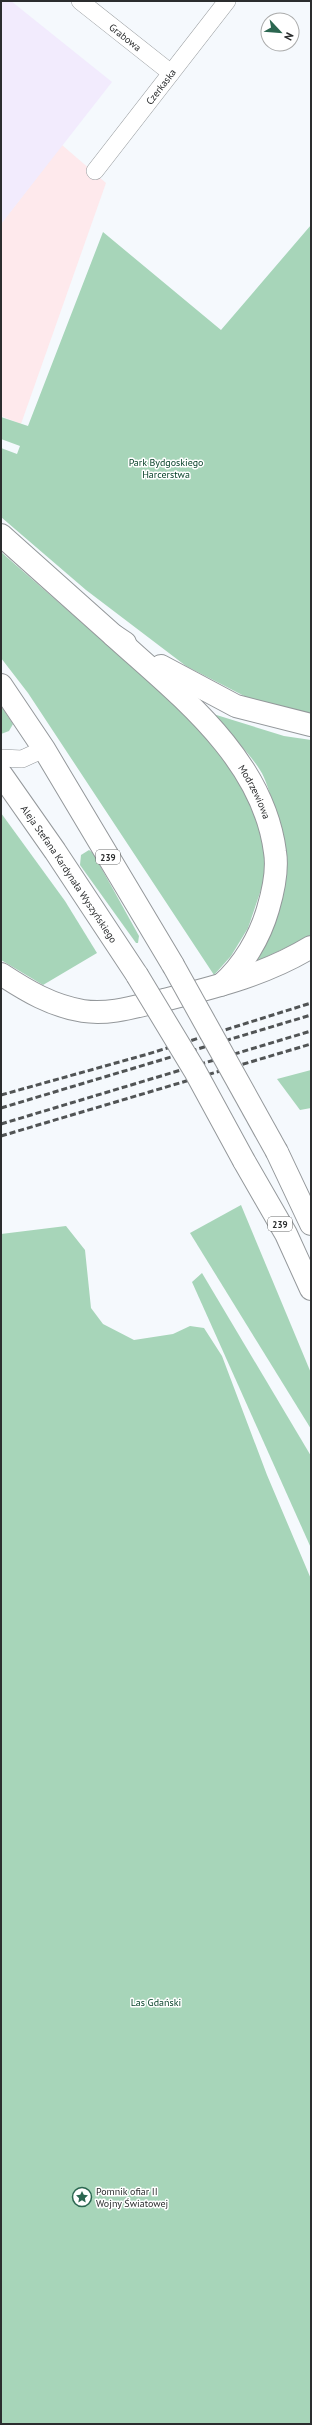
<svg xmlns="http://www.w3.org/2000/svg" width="312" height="2425" font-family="'PT Sans',sans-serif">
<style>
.commercial{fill:#fee9ec}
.industrial{fill:#f2ebfd}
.green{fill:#a7d5b9}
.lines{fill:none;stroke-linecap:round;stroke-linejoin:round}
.street-casing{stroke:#94989b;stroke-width:18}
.secondary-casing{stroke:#94989b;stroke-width:24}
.primary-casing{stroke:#94989b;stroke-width:24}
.street{stroke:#fff;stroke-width:17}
.secondary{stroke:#fff;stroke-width:22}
.primary{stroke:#fff;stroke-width:22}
.rail{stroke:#515455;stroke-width:3;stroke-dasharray:6 3;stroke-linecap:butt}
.primary-bridge-casing{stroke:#94989b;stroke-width:24;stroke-linecap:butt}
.primary-bridge{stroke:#fff;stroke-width:22}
.labels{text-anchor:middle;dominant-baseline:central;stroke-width:3;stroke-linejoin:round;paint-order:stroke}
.shield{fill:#fff;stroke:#6b6c6d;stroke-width:1}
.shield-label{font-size:9px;font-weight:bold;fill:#2b2d2e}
.street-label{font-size:10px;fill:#2b2d2e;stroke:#fff}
.park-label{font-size:10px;fill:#023d24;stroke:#fff}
.poi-label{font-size:10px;fill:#2b2d2e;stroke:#fff;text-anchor:start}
</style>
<rect width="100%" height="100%" fill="#f5f9fd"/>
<polygon class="commercial" points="62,145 106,183 21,424 1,416 1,224"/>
<polygon class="industrial" points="1,1 11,1 112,82 1,224"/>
<g class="green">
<polygon points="311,225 311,713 275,707 250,699 186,666 86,590 1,517 1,448 17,454 20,446 1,439 1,417 28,426 103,232 221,330"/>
<polygon points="1,552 208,733 250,796 264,834 266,875 248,928 231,956 214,975 28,693 1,658"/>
<polygon points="1,706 13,724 9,731 1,734"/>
<path d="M 210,713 L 284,736 L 311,740 L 311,936 L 251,964 C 283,905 300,870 274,804 C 269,793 266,779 260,770 C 247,749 226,731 210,713 Z"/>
<polygon points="1,813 65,901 97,953 43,985 1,960"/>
<polygon points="89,850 93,853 139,936 138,943 136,943 80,865 81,855"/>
<polygon points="311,1070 311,1108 300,1110 277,1079"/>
<polygon points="241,1205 311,1373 311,1429 190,1233"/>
<polygon points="66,1226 85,1250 91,1308 103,1324 134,1340 173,1334 190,1326 204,1328 222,1356 267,1475 311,1579 311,2424 1,2424 1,1234"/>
<polygon points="202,1273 311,1456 311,1548 192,1282"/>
</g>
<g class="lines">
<defs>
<g id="street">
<path id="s1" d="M 80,1 L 171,73"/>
<path id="s2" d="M 95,171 L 227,1"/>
<polyline points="1,758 22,759 44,749"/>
</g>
<g id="secondary">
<polyline points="1,535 113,635 125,643"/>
<path id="s3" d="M 113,635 C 178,694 263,758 275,852 C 278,870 273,892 268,909 C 260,937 243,966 221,985"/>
<polyline points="161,666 236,706 311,725"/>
<path d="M 1,974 C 27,991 52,1006 83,1011 C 111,1015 137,1006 164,1000 C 215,987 265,975 311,947"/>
</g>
<g id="primary">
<polyline points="1,685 44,749 173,965"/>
<path id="s4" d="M 1,774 L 55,851 L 137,975"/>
<polyline points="277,1152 311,1224"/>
<polyline points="244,1161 286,1234 311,1289"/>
</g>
</defs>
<use href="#street" class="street-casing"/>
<use href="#secondary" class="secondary-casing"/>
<use href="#primary" class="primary-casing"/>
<use href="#street" class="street"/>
<use href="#secondary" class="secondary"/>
<use href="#primary" class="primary"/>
<g class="rail">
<polyline points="1,1095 148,1054 311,1003"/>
<polyline points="1,1108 311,1015"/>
<polyline points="1,1124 311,1031"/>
<polyline points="1,1136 311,1044"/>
</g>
<defs>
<g id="primary-bridge">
<polyline points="173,965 277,1152"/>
<polyline points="137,975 195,1071 244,1161"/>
</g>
</defs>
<use href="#primary-bridge" class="primary-bridge-casing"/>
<use href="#primary-bridge" class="primary-bridge"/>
</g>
<defs>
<symbol id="sight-ring" viewBox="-11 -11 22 22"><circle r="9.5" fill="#fff" stroke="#2b6650" stroke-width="1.5"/><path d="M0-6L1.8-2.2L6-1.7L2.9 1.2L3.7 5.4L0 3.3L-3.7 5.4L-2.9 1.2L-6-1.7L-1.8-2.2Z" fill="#2b6650"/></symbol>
</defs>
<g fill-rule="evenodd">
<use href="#sight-ring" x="71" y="2186" width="22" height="22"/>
</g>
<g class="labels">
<g class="shield">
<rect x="96" y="850" width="24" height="14" rx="3"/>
<rect x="268" y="1217" width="24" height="14" rx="3"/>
</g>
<g class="shield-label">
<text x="108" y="857">239</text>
<text x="280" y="1224">239</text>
</g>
<g class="street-label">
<text stroke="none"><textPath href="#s1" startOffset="58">Grabowa</textPath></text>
<text stroke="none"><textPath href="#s2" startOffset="107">Czerkaska</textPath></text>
<text stroke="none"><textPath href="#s3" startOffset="213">Modrzewiowa</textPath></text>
<text stroke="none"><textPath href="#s4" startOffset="121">Aleja Stefana Kardynała Wyszyńskiego</textPath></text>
</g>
<g class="park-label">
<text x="166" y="462">Park Bydgoskiego<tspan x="166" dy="12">Harcerstwa</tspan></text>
<text x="156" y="2002">Las Gdański</text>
</g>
<g class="poi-label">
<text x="96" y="2191">Pomnik ofiar II<tspan x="96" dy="12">Wojny Światowej</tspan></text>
</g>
</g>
<rect width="312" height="2425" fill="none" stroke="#2b2d2e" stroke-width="4"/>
<g transform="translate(280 32) rotate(116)"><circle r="19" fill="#ffffff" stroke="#aaabab"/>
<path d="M0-3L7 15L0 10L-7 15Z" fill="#2b6650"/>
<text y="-6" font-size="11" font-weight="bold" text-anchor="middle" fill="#2b2d2e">N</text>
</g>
</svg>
